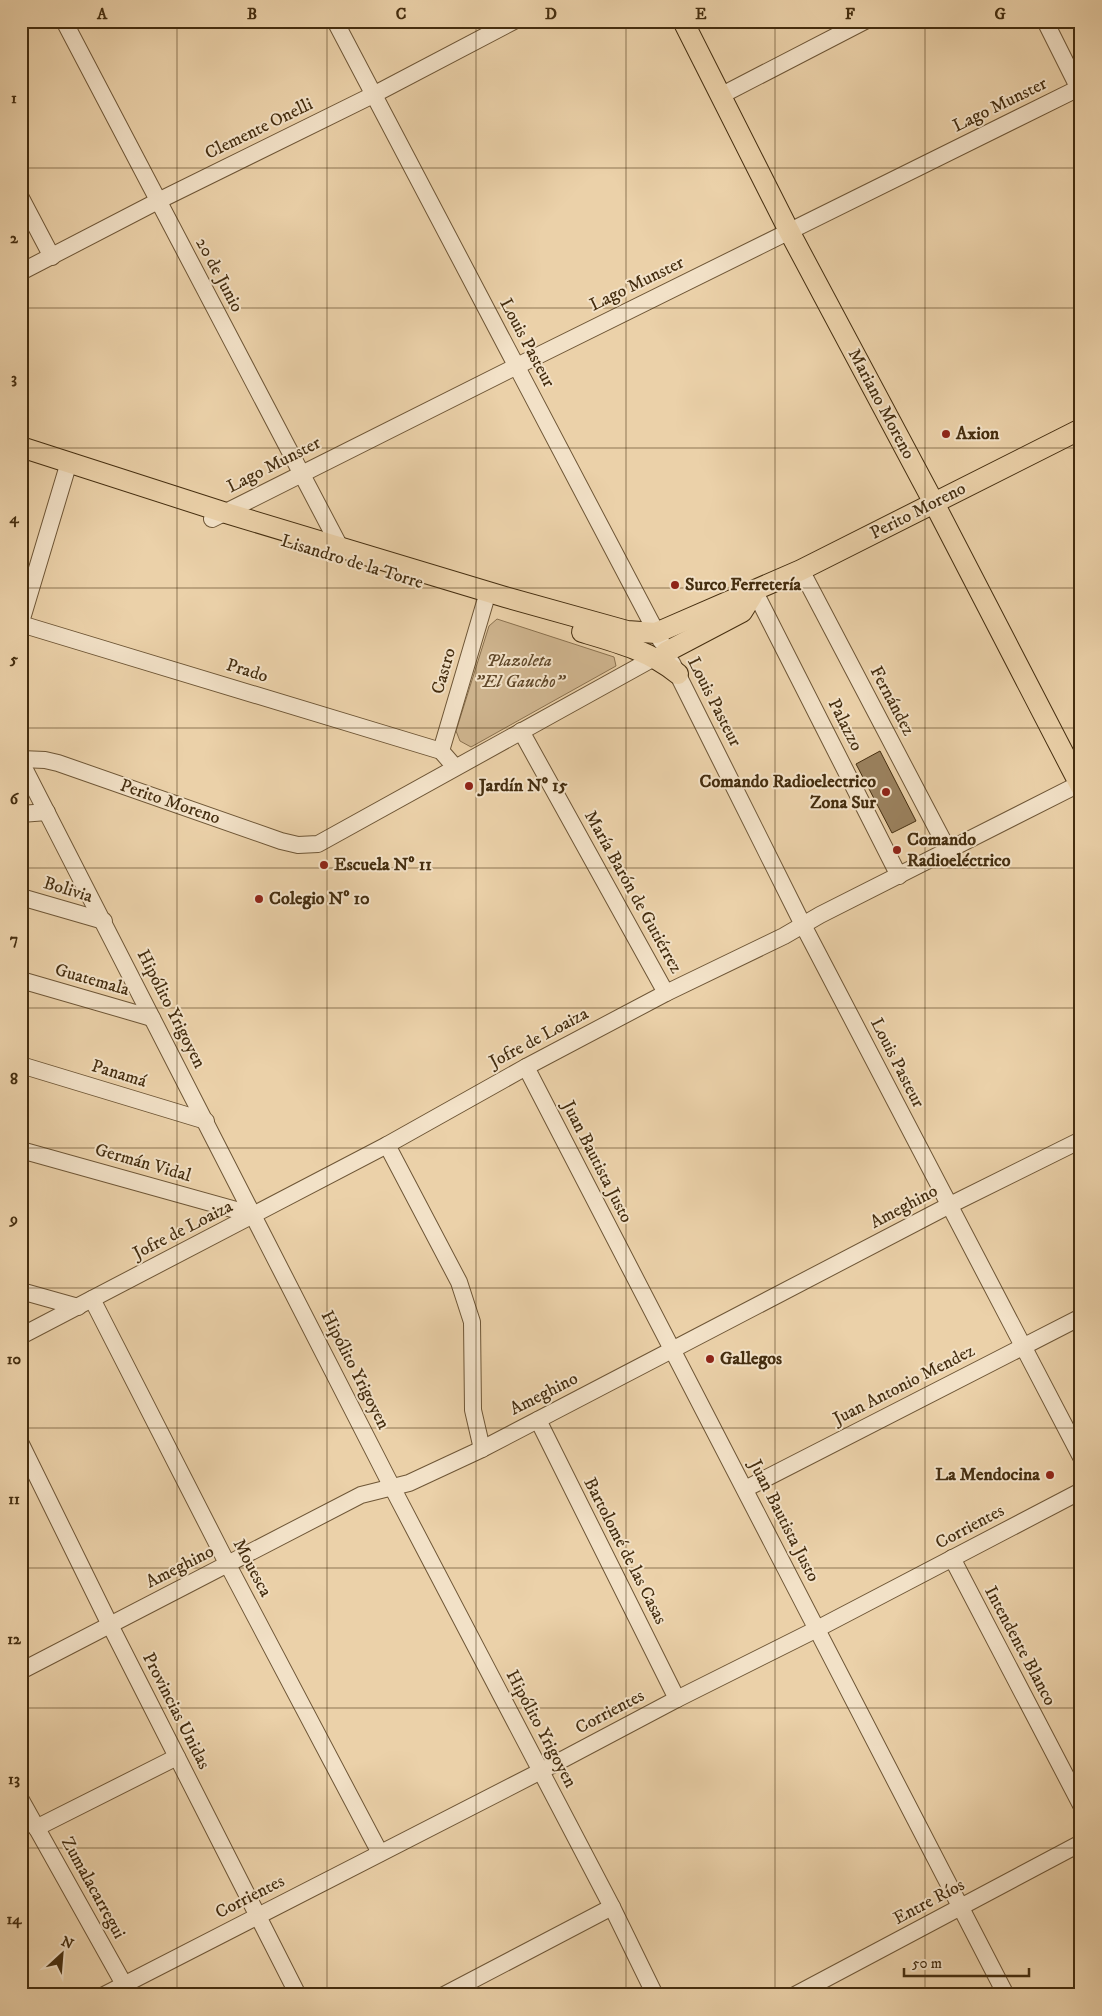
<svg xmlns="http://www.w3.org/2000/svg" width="1102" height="2016" font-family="'IM FELL DW Pica',serif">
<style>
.green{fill:#cfb58f;stroke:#8a714f}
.building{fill:#9b825f;stroke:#442d0f}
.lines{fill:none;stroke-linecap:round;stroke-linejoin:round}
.minor-casing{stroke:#6e5636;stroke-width:18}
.major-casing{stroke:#442d0f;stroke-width:22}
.minor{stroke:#f2e1c7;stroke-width:16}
.major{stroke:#ebd1a9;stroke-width:20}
.grid{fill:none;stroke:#442d0f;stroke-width:1;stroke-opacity:0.55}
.poi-dot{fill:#8f2418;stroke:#f2e1c7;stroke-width:2}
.labels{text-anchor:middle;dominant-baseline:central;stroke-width:4;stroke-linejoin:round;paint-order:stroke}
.street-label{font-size:18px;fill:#442d0f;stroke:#f2e1c7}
.poi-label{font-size:18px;font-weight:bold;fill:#442d0f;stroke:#f2e1c7;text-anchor:start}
.park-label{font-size:18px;font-style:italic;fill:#604829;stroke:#f2e1c7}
.neatline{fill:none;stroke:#442d0f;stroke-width:2}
.grid-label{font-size:16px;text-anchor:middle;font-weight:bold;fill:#442d0f}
</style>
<rect width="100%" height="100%" fill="#ebd1a9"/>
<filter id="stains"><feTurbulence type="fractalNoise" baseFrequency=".004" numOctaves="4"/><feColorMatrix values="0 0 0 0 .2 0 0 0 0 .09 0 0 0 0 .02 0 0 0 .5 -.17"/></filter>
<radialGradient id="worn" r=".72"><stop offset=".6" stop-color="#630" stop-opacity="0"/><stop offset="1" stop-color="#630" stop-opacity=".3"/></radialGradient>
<polygon class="green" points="497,619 614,657 616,666 471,747 460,741 456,731 489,626"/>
<polygon class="building" points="880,751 916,821 892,833 856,764"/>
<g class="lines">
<defs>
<g id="minor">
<polyline points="64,21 340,547"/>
<polyline points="335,21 661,641"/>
<polyline points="1045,21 1081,93"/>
<polyline points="720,96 865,21"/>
<polyline points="21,198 52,257"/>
<polyline points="21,272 158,201 373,95 514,21"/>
<polyline points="212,519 517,366 1081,87"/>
<polyline points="801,570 948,850"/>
<polyline points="755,592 899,876"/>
<polyline points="21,622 69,462"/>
<polyline points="21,624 441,751 455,767"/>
<polyline points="672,663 803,925 1081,1457"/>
<polyline points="521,731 666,993"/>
<polyline points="441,751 485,602"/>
<polyline points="21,759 45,760 58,763 281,841 298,845 318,844 663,653"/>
<polyline points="21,762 392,1487 612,1907 655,1995"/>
<polyline points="21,814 47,812"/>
<polyline points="21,897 104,921"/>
<polyline points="21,980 152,1018"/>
<polyline points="21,1065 206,1121"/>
<polyline points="526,1067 1006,1995"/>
<polyline points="387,1145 459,1282 472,1322 473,1410 482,1449"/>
<polyline points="21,1150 254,1215"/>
<polyline points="21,1291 78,1307"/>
<polyline points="92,1299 228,1565 380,1853"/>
<polyline points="21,1336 387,1145 526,1067 666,993 784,936 820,915 1081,783"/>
<polyline points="538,1420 677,1699"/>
<polyline points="21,1444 110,1625 298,1995"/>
<polyline points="745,1489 1081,1317"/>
<polyline points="952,1558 1081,1805"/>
<polyline points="21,1671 361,1495 409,1483 482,1449 948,1206 1081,1140"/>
<polyline points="21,1800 130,1995"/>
<polyline points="36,1828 177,1757"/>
<polyline points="104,1995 541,1771 677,1699 817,1629 1081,1491"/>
<polyline points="444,1995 612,1907"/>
<polyline points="795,1995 1081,1843"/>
</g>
<g id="major">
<polyline points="683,21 789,231 934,503 1081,787"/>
<polyline points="21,447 226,513 505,597 627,631 656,633 801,570 1081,429"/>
<path d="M 582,632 C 616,642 650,651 678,674"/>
<polyline points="666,652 742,612 752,596"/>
</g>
</defs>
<use href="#minor" class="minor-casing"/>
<use href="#major" class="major-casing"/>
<use href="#minor" class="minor"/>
<use href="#major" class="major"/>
</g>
<path class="grid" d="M 177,21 L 177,1995M 327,21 L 327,1995M 476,21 L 476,1995M 626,21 L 626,1995M 775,21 L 775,1995M 925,21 L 925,1995M 21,168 L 1081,168M 21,308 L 1081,308M 21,448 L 1081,448M 21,588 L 1081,588M 21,728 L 1081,728M 21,868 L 1081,868M 21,1008 L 1081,1008M 21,1148 L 1081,1148M 21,1288 L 1081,1288M 21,1428 L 1081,1428M 21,1568 L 1081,1568M 21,1708 L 1081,1708M 21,1848 L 1081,1848"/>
<g class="poi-dot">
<circle cx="946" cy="434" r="5"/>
<circle cx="675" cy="585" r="5"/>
<circle cx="469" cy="786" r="5"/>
<circle cx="886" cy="792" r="5"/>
<circle cx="897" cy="850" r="5"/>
<circle cx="324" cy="865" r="5"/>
<circle cx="259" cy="899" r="5"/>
<circle cx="710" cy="1359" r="5"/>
<circle cx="1050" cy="1475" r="5"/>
</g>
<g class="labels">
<g class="street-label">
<text transform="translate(1000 105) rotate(-26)">Lago Munster</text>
<text transform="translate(259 129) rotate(-26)">Clemente Onelli</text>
<text transform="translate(219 275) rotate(62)">20 de Junio</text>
<text transform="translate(637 284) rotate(-26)">Lago Munster</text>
<text transform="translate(527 343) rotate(62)">Louis Pasteur</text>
<text transform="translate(881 404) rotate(62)">Mariano Moreno</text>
<text transform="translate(274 465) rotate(-27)">Lago Munster</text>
<text transform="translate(918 511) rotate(-27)">Perito Moreno</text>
<text transform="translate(352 562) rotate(17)">Lisandro de la Torre</text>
<text transform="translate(247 671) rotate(17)">Prado</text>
<text transform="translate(444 671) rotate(-74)">Castro</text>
<text transform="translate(892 701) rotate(62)">Fernández</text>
<text transform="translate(714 702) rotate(63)">Louis Pasteur</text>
<text transform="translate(845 725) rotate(63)">Palazzo</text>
<text transform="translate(170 802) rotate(19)">Perito Moreno</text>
<text transform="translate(68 890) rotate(17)">Bolivia</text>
<text transform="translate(633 892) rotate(61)">María Barón de Gutiérrez</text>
<text transform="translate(92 980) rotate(16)">Guatemala</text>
<text transform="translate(171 1009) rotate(63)">Hipólito Yrigoyen</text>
<text transform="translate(539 1038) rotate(-28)">Jofre de Loaiza</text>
<text transform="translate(897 1063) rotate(63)">Louis Pasteur</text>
<text transform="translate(119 1074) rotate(17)">Panamá</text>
<text transform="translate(597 1162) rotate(63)">Juan Bautista Justo</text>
<text transform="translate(143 1163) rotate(16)">Germán Vidal</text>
<text transform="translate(904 1207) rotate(-28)">Ameghino</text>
<text transform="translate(183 1230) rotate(-27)">Jofre de Loaiza</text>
<text transform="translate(355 1370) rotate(63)">Hipólito Yrigoyen</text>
<text transform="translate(904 1385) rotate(-27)">Juan Antonio Mendez</text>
<text transform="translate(544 1394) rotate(-27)">Ameghino</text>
<text transform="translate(784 1521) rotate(63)">Juan Bautista Justo</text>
<text transform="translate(970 1527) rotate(-28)">Corrientes</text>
<text transform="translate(625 1551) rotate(63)">Bartolomé de las Casas</text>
<text transform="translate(180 1567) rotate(-27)">Ameghino</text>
<text transform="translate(252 1568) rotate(62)">Mouesca</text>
<text transform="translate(1020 1646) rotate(62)">Intendente Blanco</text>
<text transform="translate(176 1711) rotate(63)">Provincias Unidas</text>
<text transform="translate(610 1712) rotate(-28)">Corrientes</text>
<text transform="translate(541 1729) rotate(62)">Hipólito Yrigoyen</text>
<text transform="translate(93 1888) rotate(61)">Zumalacarregui</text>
<text transform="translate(250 1897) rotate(-27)">Corrientes</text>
<text transform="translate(929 1902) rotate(-28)">Entre Ríos</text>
</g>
<g class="poi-label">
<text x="956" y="434">Axion</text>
<text x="685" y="585">Surco Ferretería</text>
<text x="876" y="782" text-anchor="end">Comando Radioelectrico<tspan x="876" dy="21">Zona Sur</tspan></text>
<text x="479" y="786">Jardín Nº 15</text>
<text x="907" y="840">Comando<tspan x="907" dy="21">Radioeléctrico</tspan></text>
<text x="334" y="865">Escuela Nº 11</text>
<text x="269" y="899">Colegio Nº 10</text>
<text x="720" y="1359">Gallegos</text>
<text x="1040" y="1475" text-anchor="end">La Mendocina</text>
</g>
<g class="park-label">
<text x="519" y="661">Plazoleta<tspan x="519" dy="21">"El Gaucho"</tspan></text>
</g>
</g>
<rect width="1102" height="2016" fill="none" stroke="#ebd1a9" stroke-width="55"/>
<g transform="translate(62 1954) rotate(26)" stroke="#f2e1c7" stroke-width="4" paint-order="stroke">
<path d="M0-4L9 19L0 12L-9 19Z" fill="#442d0f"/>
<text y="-8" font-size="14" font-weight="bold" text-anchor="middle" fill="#442d0f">N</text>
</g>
<path d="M904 1968v8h125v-8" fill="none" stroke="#442d0f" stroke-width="2.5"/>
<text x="912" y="1968" font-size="15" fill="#442d0f" stroke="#f2e1c7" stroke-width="4" paint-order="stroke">50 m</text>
<rect x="28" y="28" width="1046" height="1960" class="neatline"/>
<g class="grid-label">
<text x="102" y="19">A</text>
<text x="252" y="19">B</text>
<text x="401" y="19">C</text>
<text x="551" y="19">D</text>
<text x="701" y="19">E</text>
<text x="850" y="19">F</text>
<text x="1000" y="19">G</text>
<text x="14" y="103">1</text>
<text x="14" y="243">2</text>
<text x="14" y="383">3</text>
<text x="14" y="523">4</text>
<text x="14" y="664">5</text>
<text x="14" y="804">6</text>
<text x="14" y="944">7</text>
<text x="14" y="1084">8</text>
<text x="14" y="1224">9</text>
<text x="14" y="1364">10</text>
<text x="14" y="1504">11</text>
<text x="14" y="1644">12</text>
<text x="14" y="1784">13</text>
<text x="14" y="1924">14</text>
</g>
<rect width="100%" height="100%" filter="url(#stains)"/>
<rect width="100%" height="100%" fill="url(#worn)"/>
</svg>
